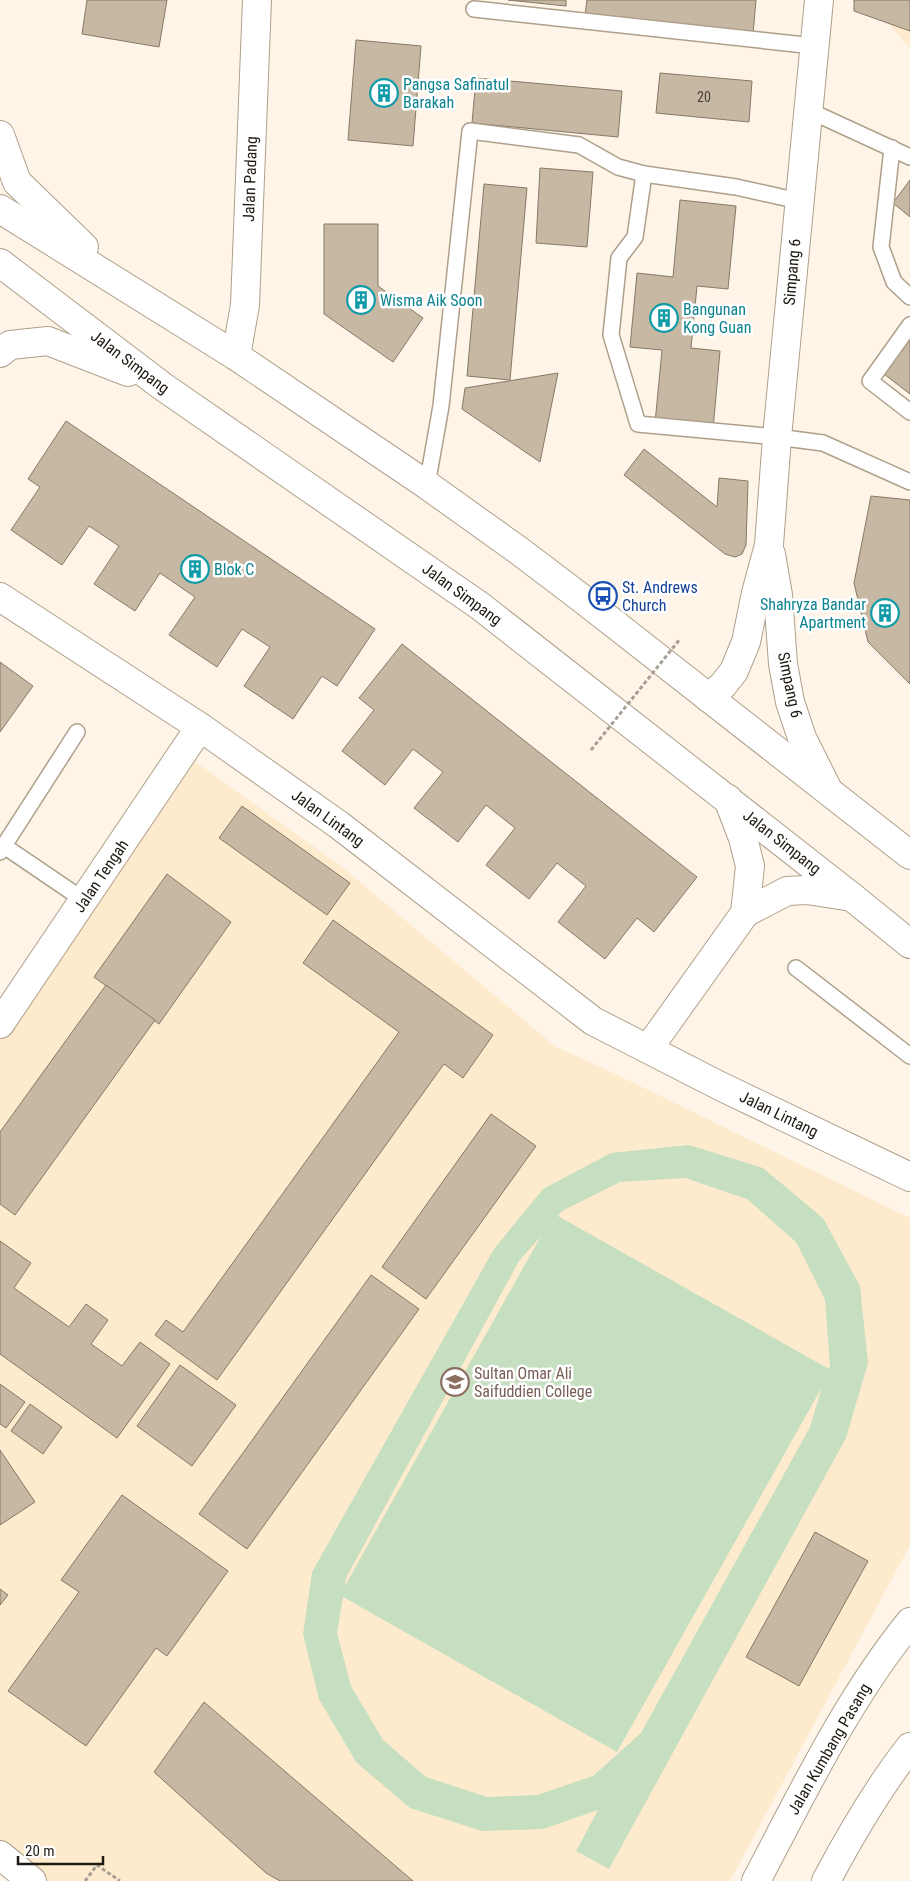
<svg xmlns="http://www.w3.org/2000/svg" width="910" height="1881" font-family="'Roboto Condensed',sans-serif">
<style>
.built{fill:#feebce}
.green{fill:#c5dfc0;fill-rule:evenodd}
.building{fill:#c6b8a3;stroke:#867965}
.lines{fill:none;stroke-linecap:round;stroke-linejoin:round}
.service-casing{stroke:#aea08b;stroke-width:18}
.minor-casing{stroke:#aea08b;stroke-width:30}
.tertiary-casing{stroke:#aea08b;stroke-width:30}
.primary-casing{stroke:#aea08b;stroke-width:30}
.path{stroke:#a79f94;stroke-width:3;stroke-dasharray:4 2.5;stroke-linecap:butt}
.service{stroke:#fff;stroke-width:15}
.minor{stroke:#fff;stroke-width:28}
.tertiary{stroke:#fff;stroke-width:28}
.primary{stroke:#fff;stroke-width:28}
.path-bridge{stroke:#a79f94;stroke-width:3;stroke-dasharray:4 2.5;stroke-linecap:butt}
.labels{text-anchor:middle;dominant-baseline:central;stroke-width:5;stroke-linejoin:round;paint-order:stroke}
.number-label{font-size:14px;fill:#484136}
.culture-label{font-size:16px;fill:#0d838f;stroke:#fff;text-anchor:start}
.street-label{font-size:16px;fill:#1e1911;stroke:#fff}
.transit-label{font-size:16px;fill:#164399;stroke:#fff;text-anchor:start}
.education-label{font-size:16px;fill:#785e54;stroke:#fff;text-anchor:start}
</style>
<rect width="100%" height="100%" fill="#fef4e7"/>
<g class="built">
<polygon points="910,0 910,48 873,7"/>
<polygon points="176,748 342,867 556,1047 605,1069 910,1218 910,1545 730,1881 38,1881 0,1853 0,1034"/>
</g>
<path class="green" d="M 689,1145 L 763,1168 L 823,1218 L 860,1286 L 868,1363 L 846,1438 L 609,1869 L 576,1851 L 598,1810 L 543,1829 L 482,1831 L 410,1808 L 356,1762 L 319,1699 L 303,1634 L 312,1572 L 494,1249 L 543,1189 L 611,1153 ZM 685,1178 L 747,1199 L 796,1242 L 825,1300 L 830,1365 L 829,1369 L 558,1216 L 562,1211 L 620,1182 ZM 541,1236 L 346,1584 L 345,1584 L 346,1578 L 519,1261 ZM 822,1387 L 810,1427 L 641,1733 L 593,1776 L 537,1795 L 487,1797 L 426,1777 L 383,1740 L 351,1686 L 337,1633 L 343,1597 L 617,1752 Z"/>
<g class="building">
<polygon points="87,0 167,0 159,47 82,34"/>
<polygon points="508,0 566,0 566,6"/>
<polygon points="587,0 756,0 753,34 585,15"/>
<polygon points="854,0 910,0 910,31 854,11"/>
<polygon points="356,40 421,46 413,146 348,140"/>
<polygon points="660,73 752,81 749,122 656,113"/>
<polygon points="476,78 622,91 618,137 472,123"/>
<polygon points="540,168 593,172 587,247 536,243"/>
<polygon points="910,180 910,217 893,203"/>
<polygon points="484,184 527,188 510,380 467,376"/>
<polygon points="680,200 736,206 728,289 697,286 691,348 720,351 713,429 655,423 662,350 630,347 637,273 673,277"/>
<polygon points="324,224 378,224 378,286 423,318 393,362 324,314"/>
<polygon points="910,340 910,394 884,374"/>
<polygon points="558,373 540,462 462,409 465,388"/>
<polygon points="66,421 375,629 337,686 322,676 293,719 244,686 270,647 242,629 217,667 169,635 195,597 160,573 135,611 94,584 119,546 89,526 62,565 11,530 40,487 28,479"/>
<polygon points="644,449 717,507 719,478 748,481 746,545 742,554 735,557 725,554 624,475"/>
<polygon points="871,496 910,500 910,684 868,642 854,583"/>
<polygon points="402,644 697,877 654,932 637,918 605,959 558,922 586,886 557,863 529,899 486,865 515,828 486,805 458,842 414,808 443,772 413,749 385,785 342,751 374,710 359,698"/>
<polygon points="0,662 33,686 0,732"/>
<polygon points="242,806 350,883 327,915 219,838"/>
<polygon points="167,874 231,922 159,1024 94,977"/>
<polygon points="333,920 493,1035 463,1078 444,1064 217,1380 155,1335 166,1320 183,1332 399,1032 303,963"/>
<polygon points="106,985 155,1020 15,1215 0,1204 0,1132"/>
<polygon points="491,1114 536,1146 426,1299 382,1267"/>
<polygon points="0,1241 31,1263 14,1288 69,1327 86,1304 108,1320 91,1344 122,1366 140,1342 170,1364 117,1438 0,1354"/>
<polygon points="371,1275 419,1309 247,1549 199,1514"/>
<polygon points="180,1365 236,1405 192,1466 137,1426"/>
<polygon points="0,1384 25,1402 6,1428 0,1424"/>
<polygon points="30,1404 62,1427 43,1454 11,1431"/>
<polygon points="0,1450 35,1502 0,1525"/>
<polygon points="122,1495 228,1571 167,1656 156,1648 86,1746 8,1691 79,1592 61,1580"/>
<polygon points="815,1532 868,1561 799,1686 746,1657"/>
<polygon points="0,1589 8,1595 0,1605"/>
<polygon points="204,1702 413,1881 280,1881 266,1873 154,1772"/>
</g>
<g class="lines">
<defs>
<g id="service">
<polyline points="474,9 814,46"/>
<polyline points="808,110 910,157"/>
<polyline points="892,148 881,247 894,282 910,297"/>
<polyline points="644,174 635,237 619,258 611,335 638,424 777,437 823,443 910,482"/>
<polyline points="910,325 870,381 910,412"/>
<polyline points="427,485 441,406 470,131 579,145 618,167 644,174 736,187 799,201"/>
<polyline points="4,846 85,901"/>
<polyline points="0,852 77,732"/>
<polyline points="796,968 910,1056"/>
</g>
<g id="minor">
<polyline points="236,356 245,305 257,0"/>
<polyline points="0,597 200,727 339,825 593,1021 720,1086 910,1177"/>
<polyline points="728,799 743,838 750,866 745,913"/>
<polyline points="0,1024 200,727"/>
<polyline points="648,1049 745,913 787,891 807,890 852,897"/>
<polyline points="0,1855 32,1881"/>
</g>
<g id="tertiary">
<polyline points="771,554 778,595 783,664 790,702 802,738 828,790"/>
<polyline points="709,698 723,685 734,671 746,642 756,593 769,545 777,437 819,0"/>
</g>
<g id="primary">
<polyline points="0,135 17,182 84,247"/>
<polyline points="0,209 236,356 427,485 518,550 580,597 910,855"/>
<polyline points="0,263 162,386 480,606 852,897 910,944"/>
<polyline points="0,353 10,345 48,341 128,372"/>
<path d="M 756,1881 C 803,1792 847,1700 910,1622"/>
<path d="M 826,1881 C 851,1834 877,1789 910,1747"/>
</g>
</defs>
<use href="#service" class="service-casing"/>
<use href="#minor" class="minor-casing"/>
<use href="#tertiary" class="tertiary-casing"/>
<use href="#primary" class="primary-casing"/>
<polyline class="path" points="85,1881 97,1865 120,1881"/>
<use href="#service" class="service"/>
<use href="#minor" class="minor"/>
<use href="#tertiary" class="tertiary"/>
<use href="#primary" class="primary"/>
<polyline class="path-bridge" points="591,750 680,639"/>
</g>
<defs>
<symbol id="building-ring" viewBox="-11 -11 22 22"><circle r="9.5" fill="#fff" stroke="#0f9aa8" stroke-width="1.5"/><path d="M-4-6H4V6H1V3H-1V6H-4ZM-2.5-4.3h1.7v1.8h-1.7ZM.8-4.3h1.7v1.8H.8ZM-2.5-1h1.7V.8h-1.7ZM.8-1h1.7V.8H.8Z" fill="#0f9aa8"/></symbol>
<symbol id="bus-ring" viewBox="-11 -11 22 22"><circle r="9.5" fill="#fff" stroke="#1a4fb4" stroke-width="1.5"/><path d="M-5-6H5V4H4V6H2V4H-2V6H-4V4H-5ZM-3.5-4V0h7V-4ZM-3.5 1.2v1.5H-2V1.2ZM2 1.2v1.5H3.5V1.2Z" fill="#1a4fb4"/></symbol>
<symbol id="school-ring" viewBox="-11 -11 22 22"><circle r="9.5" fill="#fff" stroke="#8d6e63" stroke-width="1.5"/><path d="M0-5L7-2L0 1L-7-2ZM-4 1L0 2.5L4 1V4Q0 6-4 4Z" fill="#8d6e63"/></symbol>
</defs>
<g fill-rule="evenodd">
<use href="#building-ring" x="368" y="77" width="32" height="32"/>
<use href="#building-ring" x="345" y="284" width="32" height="32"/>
<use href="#building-ring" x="648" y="302" width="32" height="32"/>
<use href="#building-ring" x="179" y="553" width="32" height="32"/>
<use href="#bus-ring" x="587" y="580" width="32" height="32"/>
<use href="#building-ring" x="869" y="597" width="32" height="32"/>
<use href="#school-ring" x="439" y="1366" width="32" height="32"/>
</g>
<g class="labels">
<g class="number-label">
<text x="704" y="97">20</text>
</g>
<g class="culture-label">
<text x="403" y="84">Pangsa Safinatul<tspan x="403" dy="18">Barakah</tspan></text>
<text x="380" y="300">Wisma Aik Soon</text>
<text x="683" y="309">Bangunan<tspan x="683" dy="18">Kong Guan</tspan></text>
<text x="214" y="569">Blok C</text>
<text x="866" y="604" text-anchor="end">Shahryza Bandar<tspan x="866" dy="18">Apartment</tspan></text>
</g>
<g class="street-label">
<text transform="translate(250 179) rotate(-88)">Jalan Padang</text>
<text transform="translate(792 272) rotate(-85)">Simpang 6</text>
<text transform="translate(130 362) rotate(37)">Jalan Simpang</text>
<text transform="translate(462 594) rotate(36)">Jalan Simpang</text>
<text transform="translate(790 685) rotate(78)">Simpang 6</text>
<text transform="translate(328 818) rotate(36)">Jalan Lintang</text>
<text transform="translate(782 842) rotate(38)">Jalan Simpang</text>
<text transform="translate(101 876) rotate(-56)">Jalan Tengah</text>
<text transform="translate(779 1114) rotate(26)">Jalan Lintang</text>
<text transform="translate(829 1749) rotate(-60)">Jalan Kumbang Pasang</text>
</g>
<g class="transit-label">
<text x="622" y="587">St. Andrews<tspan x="622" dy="18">Church</tspan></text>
</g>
<g class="education-label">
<text x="474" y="1373">Sultan Omar Ali<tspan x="474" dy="18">Saifuddien College</tspan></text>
</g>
</g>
<path d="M18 1856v8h85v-8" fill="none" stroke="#1e1911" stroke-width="2.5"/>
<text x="25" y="1856" font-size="15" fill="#1e1911" stroke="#ffffff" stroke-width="4" paint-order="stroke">20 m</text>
</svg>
